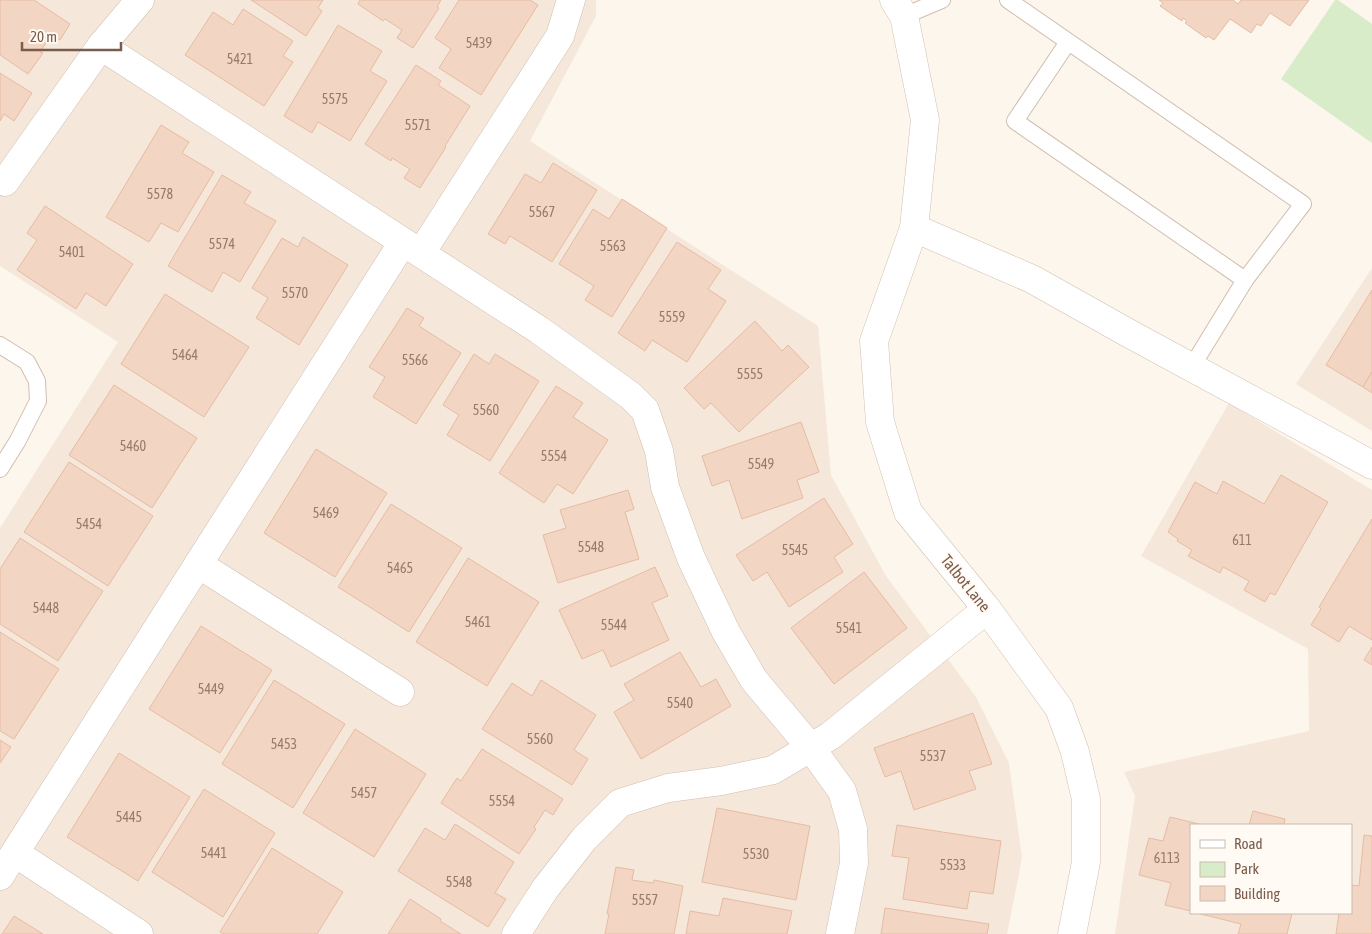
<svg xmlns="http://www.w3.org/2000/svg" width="1372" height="934" font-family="'Asap Condensed',sans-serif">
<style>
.residential{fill:#f5e8da;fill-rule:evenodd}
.green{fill:#d8ecc9}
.building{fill:#f3d5c3;stroke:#e6bba3}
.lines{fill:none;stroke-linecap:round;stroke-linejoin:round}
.service-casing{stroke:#d1beb0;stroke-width:18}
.minor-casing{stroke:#d1beb0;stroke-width:29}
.service{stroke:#fff;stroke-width:16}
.minor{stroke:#fff;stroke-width:28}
.labels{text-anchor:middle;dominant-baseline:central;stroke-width:4;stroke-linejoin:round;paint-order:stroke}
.number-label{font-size:14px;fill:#987a6a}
.street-label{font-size:16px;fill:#7a5c4d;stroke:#fffaf3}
</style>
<rect width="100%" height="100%" fill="#fdf6ec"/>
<g class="residential">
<polygon points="0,0 596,0 596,16 530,141 818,326 831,475 886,576 976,697 1009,763 1022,858 1007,934 0,934 0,528 118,342 0,266"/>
<polygon points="1372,268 1372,431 1296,384"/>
<path d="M 1229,403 L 1372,490 L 1372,934 L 1115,934 L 1135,796 L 1124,772 L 1309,731 L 1308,649 L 1141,556 ZM 1191,825 L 1351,825 L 1351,913 L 1191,913 Z"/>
</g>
<polygon class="green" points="1335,0 1338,0 1372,24 1372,143 1281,79"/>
<g class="building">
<polygon points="0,0 34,0 70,24 60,40 51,35 40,52 43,53 28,74 0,55"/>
<polygon points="251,0 323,0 318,8 322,11 306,36"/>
<polygon points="360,0 441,0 437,7 439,8 413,48 397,38 402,30 385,19 383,21 358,4"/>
<polygon points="459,0 530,0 538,5 481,95 439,68 451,49 435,38"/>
<polygon points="1159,0 1233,0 1238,4 1241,0 1309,0 1290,26 1270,13 1261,26 1257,24 1251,33 1230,19 1214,40 1208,36 1206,38 1185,23 1187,21 1183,18 1182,21 1160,6 1163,3"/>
<polygon points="243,9 293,41 283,56 293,62 264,106 185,55 213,12 233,25"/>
<polygon points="338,25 382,51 370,71 387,81 350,141 318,122 312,133 284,116"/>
<polygon points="416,65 441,81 438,85 470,106 445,146 446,147 420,188 404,178 410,169 392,158 391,161 365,144"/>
<polygon points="0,73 32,93 14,121 4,114 0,121"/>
<polygon points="161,125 189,142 182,153 214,172 178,232 161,223 149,242 106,217"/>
<polygon points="553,163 597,190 552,262 510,236 505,244 488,234 525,174 541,183"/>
<polygon points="222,175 251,192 244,203 276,221 240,282 223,272 212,292 168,266"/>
<polygon points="622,199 667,228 612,317 585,300 594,286 559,264 593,209 609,219"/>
<polygon points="45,206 133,264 106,306 86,293 76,309 17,270 37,240 27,233"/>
<polygon points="303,237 348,265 299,345 256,318 268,298 252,288 282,238 298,247"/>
<polygon points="677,242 721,270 708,289 726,301 687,362 652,340 645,351 618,333"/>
<polygon points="1372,290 1372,372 1363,387 1326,365"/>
<polygon points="165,294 249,347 204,417 121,364"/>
<polygon points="407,308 424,318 419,326 461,353 416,424 373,397 385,377 369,367"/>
<polygon points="755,321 782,351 788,345 809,367 739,432 711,403 704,409 684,388"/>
<polygon points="474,354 489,364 495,354 539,381 490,461 447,435 459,415 443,405"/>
<polygon points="1372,372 1372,393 1363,387"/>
<polygon points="114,385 197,438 152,508 69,455"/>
<polygon points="556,386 583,403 573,417 608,440 573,494 557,484 544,503 499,473"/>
<polygon points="801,422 819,472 797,480 803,498 742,519 729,480 712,486 702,456"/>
<polygon points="316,449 387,493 335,577 264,533"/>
<polygon points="69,462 153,516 108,586 24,532"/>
<polygon points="1281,475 1328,502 1275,595 1270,593 1265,602 1244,590 1249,581 1223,567 1220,573 1188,556 1192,550 1177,541 1178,539 1168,532 1195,482 1217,494 1223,481 1264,504"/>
<polygon points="628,490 634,509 625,512 639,559 558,583 543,535 566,528 560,510"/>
<polygon points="824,498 853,544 834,557 843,572 789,607 767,572 753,581 736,555"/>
<polygon points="391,504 462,548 409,632 338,587"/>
<polygon points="1372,519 1372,640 1349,626 1339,642 1311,625 1321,609 1319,607"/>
<polygon points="20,538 103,591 58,661 0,624 0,569"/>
<polygon points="468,558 539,602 487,686 416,642"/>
<polygon points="655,567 668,596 652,603 669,640 611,667 603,650 582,659 559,610"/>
<polygon points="864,572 907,628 834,684 791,628"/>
<polygon points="201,626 272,670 220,753 149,709"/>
<polygon points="0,632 59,669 14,739 0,731"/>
<polygon points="1372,647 1372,665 1364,660"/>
<polygon points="680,652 701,687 716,679 731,706 641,759 614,712 634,700 624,684"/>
<polygon points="274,680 345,724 293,808 222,764"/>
<polygon points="541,680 596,715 574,750 588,759 572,785 482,729 512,683 532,696"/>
<polygon points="973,713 992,764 969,771 976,789 914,810 901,771 885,777 874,748"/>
<polygon points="355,729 426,774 374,857 303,813"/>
<polygon points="0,740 11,747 0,763"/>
<polygon points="482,749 563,799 553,815 545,810 534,827 536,829 519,854 441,803 457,778 461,781"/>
<polygon points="119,753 190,797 138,881 67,837"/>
<polygon points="204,789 275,833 223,917 152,872"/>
<polygon points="717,808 810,826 796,900 702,882"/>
<polygon points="1253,811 1285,819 1284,825 1249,825"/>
<polygon points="1170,817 1203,825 1191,825 1191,911 1165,905 1171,883 1139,875 1149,838 1163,841"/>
<polygon points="455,824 514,862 495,893 506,899 488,927 398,871 425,828 445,840"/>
<polygon points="897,825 1001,841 993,894 970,891 967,909 903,899 909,858 892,856"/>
<polygon points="1364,835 1372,836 1372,934 1336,934 1339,913 1351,913 1351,885 1359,886"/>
<polygon points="272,848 343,892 317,934 224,934 220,932"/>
<polygon points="616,867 634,870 632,880 653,883 654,880 683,886 674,934 605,934 609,914 607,914"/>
<polygon points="723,898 792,911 787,934 686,934 690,911 719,916"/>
<polygon points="410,899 441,919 440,921 461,934 388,934"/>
<polygon points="885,908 989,924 987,934 881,934"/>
<polygon points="1197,913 1292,913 1287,934 1238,934 1241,924"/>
<polygon points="14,916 43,934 2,934"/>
</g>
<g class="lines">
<defs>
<g id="service">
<polyline points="1008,0 1303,204 1245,280 1015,121 1068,42"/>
<polyline points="904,16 942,0"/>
<polyline points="0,345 27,362 37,381 38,401 17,442 0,469"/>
<polyline points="1191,368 1245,280"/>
</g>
<g id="minor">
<polyline points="140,0 101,46 539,330 631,396 645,410 659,451 665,487 691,558 726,632 754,680 811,748 842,791 853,829 854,863 840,934"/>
<polyline points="894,0 904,16 925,120 914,228 874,341 880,422 908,512 987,609 1059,708 1075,752 1086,799 1086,862 1072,934"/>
<polyline points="5,182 101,46"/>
<polyline points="914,228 1032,279 1130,334 1372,465"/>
<polyline points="421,253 560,36 571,0"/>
<polyline points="198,564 400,692"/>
<polyline points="15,853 139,934"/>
<polyline points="0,876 403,242"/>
<polyline points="516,934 545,889 584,839 620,803 668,788 721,781 773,770 830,736 987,609"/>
</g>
</defs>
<use href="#service" class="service-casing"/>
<use href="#minor" class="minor-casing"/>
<use href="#service" class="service"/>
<use href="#minor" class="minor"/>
</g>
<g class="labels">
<g class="number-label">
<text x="479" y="43">5439</text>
<text x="240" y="59">5421</text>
<text x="335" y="99">5575</text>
<text x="418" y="125">5571</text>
<text x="160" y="194">5578</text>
<text x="542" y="212">5567</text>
<text x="222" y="244">5574</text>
<text x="613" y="246">5563</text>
<text x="72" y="252">5401</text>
<text x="295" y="293">5570</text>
<text x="672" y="317">5559</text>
<text x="185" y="355">5464</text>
<text x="415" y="360">5566</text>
<text x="750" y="374">5555</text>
<text x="486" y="410">5560</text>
<text x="133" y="446">5460</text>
<text x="554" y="456">5554</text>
<text x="761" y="464">5549</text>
<text x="326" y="513">5469</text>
<text x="89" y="524">5454</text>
<text x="1242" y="540">611</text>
<text x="591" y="547">5548</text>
<text x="795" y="550">5545</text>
<text x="400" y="568">5465</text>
<text x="46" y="608">5448</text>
<text x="478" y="622">5461</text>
<text x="614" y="625">5544</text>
<text x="849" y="628">5541</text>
<text x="211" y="689">5449</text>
<text x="680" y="703">5540</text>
<text x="540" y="739">5560</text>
<text x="284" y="744">5453</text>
<text x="933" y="756">5537</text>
<text x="364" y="793">5457</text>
<text x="502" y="801">5554</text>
<text x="129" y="817">5445</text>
<text x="214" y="853">5441</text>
<text x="756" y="854">5530</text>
<text x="1167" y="858">6113</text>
<text x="953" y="865">5533</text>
<text x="459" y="882">5548</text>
<text x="645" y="900">5557</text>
</g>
<g class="street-label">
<text transform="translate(966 583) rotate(51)">Talbot Lane</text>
</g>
</g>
<rect x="1190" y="824" width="162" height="90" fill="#fffaf3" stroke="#cabbb1"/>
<rect x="1200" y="840" width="25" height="8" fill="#ffffff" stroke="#cabbb1"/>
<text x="1234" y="849" font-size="15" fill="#7a5c4d">Road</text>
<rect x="1200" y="862" width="25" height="15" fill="#d8ecc9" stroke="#cabbb1"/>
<text x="1234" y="874" font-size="15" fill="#7a5c4d">Park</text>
<rect x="1200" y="886" width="25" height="15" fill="#f3d5c3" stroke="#cabbb1"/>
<text x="1234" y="899" font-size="15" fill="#7a5c4d">Building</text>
<path d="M22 42v8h99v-8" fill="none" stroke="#7a5c4d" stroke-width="2.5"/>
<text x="30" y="42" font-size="15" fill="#7a5c4d" stroke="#fffaf3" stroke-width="4" paint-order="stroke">20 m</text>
</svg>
